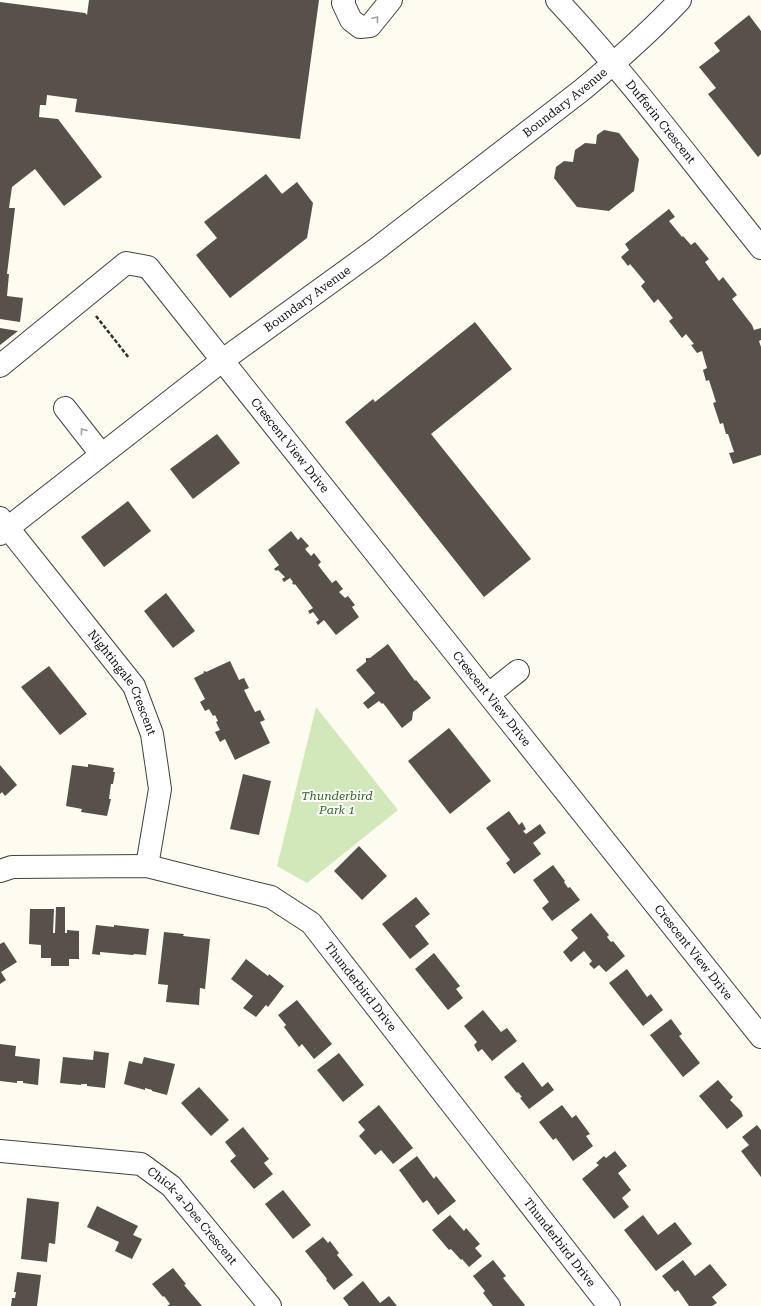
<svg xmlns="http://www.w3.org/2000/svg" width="761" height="1306" font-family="'Roboto Serif',serif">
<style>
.green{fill:#d2e8bb}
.building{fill:#57504b}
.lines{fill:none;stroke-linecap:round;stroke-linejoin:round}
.minor-casing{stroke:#424242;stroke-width:24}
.path{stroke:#313131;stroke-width:2.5;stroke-dasharray:4 2;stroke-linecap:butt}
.minor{stroke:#fff;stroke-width:22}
.oneway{stroke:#9f9f9f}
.labels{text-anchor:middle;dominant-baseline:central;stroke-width:4;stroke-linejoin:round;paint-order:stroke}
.street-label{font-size:12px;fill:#0f0f0f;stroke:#fff}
.park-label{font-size:12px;font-style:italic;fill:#2f6421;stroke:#fff}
</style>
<rect width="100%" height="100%" fill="#fefcf1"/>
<polygon class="green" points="316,707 398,810 307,883 277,866"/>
<g class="building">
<polygon points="89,0 319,0 300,139 75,112 77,99 47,95 46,105 40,105 39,117 58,119 102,177 64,206 35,169 12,187 9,208 15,208 7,274 9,274 7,296 23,298 20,322 0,319 0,2 85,13 87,15"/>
<polygon points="749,15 761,31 761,154 758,157 708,94 716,88 699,67 720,51 714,43"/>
<polygon points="604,130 619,133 639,159 634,191 609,211 577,207 554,178 556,167 564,161 573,162 575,150 585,143 596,144 597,135"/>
<polygon points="266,174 282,194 297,182 313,203 307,238 230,298 196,255 217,238 204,222"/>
<polygon points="669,209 675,217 669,221 682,237 683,236 691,245 695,242 709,259 705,262 719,281 723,277 737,295 732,299 752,325 754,330 761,328 761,340 759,341 761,347 761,455 733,464 729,453 734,452 728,434 726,434 723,423 720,424 713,403 716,402 709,380 706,381 703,370 707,368 702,351 697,353 691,345 694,344 686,334 682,338 669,321 673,318 658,299 654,303 641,286 645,282 630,264 628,266 621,257 629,250 625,244"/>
<polygon points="475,322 512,369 431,434 531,559 484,597 345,422 373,399 375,402"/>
<polygon points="0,328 18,331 0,345"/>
<polygon points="217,434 240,463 193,499 170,469"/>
<polygon points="128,501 151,531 104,567 81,537"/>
<polygon points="291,531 298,540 301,537 309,546 305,549 311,556 314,553 321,562 318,565 332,583 336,580 343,589 339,592 345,598 348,596 355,605 352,607 359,617 336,635 324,620 318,625 316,622 319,620 313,612 310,614 308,611 313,608 295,584 294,585 292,583 293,582 290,578 284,582 282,579 285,577 278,570 276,571 274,569 279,565 268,550"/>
<polygon points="166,593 195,631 173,648 144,611"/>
<polygon points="388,644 415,681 416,680 431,698 413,712 412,720 402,728 383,703 382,704 379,701 368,709 363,703 375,693 356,670 366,662 366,658 370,658"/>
<polygon points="230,661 239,680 244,678 249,688 244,690 255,712 260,710 265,720 260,722 270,743 235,760 225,739 220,742 215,732 220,730 216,722 218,721 215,715 213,716 209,709 205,711 200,702 205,699 194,678 204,673 203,672 205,671 206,672"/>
<polygon points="49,666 87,714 60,735 21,687"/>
<polygon points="449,728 491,781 450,814 408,761"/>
<polygon points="88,764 114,768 113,772 115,772 113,784 111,784 109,799 111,799 107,816 81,812 82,809 66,806 72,765 88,767"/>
<polygon points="0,765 17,785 5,796 2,792 0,794"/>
<polygon points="243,774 271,781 259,835 230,829"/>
<polygon points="509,811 519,825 522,822 526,829 523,831 526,834 540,824 546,833 533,843 541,854 514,874 506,863 510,860 486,828"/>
<polygon points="359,846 387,876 362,900 334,871"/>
<polygon points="553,865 565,881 564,882 568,888 570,887 580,900 552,921 542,908 549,902 533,880"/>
<polygon points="416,897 430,914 415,926 429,944 410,959 382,924"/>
<polygon points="56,907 65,907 65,933 67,933 67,930 79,931 79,959 69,959 69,966 51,966 51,958 41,958 41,945 29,944 30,909 54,909 53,933 55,933"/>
<polygon points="591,913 609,935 607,937 611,942 613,941 625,956 606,972 599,965 594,969 589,964 592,961 584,951 571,962 563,952 578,938 571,930"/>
<polygon points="96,925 114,927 114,925 149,929 146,955 134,954 133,955 100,952 100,955 92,954"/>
<polygon points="164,932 184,934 183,936 210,939 205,989 200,988 199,1005 166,1002 168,985 158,984"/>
<polygon points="4,942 17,962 1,972 6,980 0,984 0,944"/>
<polygon points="434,953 460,986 456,989 463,998 448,1010 415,969"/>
<polygon points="246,959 268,976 269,974 284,986 268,1007 266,1005 256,1017 243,1008 253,996 231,979"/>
<polygon points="627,969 647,997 651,994 663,1010 643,1026 609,983"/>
<polygon points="297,1000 332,1044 314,1059 302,1044 299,1047 284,1027 286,1025 278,1015"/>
<polygon points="483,1010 501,1032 507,1028 517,1041 492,1061 482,1049 478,1052 474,1045 477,1042 464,1026"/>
<polygon points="671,1019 682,1034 679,1036 700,1063 683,1077 650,1035"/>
<polygon points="0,1044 16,1046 15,1056 40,1059 38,1085 23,1083 23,1081 17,1081 17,1083 0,1081"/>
<polygon points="94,1051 109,1053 105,1088 87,1086 87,1084 81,1084 81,1085 60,1083 63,1057 93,1060"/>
<polygon points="339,1053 364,1085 343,1102 317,1070"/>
<polygon points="144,1057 175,1064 167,1095 152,1091 152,1090 145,1088 145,1090 124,1084 129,1061 142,1064"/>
<polygon points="523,1062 542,1087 548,1082 554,1090 529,1109 520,1098 522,1097 518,1092 517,1093 504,1077"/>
<polygon points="718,1080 733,1097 730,1100 741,1111 743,1116 727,1129 699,1096"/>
<polygon points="199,1087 229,1120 211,1136 181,1103"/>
<polygon points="379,1105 413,1148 393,1164 381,1150 375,1155 359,1136 365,1130 358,1122"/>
<polygon points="562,1105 572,1118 576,1115 590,1134 586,1136 593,1146 573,1161 556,1138 553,1140 539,1122"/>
<polygon points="757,1125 761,1130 761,1177 741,1151 749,1145 742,1137"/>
<polygon points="243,1127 269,1159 264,1163 273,1174 254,1189 230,1161 236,1156 225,1142"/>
<polygon points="615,1151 627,1166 618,1173 631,1190 622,1198 629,1207 614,1219 582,1179 599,1165 596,1163 604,1156 606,1158"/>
<polygon points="417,1156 434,1179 436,1176 456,1201 438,1215 427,1200 423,1203 399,1170"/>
<polygon points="283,1190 311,1225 293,1239 265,1204"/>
<polygon points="27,1198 59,1202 55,1244 49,1243 47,1262 21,1259"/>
<polygon points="97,1206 138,1226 133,1235 142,1239 132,1259 115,1251 119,1242 87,1227"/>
<polygon points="450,1215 464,1231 466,1228 480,1244 475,1248 482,1256 469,1267 462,1259 461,1260 451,1249 449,1250 432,1230"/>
<polygon points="643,1215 658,1235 675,1222 692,1244 656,1271 624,1230"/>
<polygon points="323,1237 328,1243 330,1241 339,1253 337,1255 353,1275 334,1290 326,1280 327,1279 305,1251"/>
<polygon points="493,1260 506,1276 503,1278 525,1305 524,1306 493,1306 483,1293 485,1291 473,1276"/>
<polygon points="683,1260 695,1276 710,1264 727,1285 712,1297 717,1303 712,1306 689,1306 678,1290 675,1292 662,1276"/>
<polygon points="173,1268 186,1284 184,1285 202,1306 167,1306 170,1304 164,1296 163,1297 152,1284"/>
<polygon points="17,1272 41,1275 37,1306 11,1306 12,1298 15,1298 16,1292 14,1292"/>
<polygon points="363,1281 380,1303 389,1296 397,1306 349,1306 343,1298"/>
</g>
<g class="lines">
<defs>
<g id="minor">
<polyline points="344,0 343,3 351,20 360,27 370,26 391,0"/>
<path id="s1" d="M 557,0 C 630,78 694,165 761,248"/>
<path id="s2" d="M 0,366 L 126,263 L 148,267 L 761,1037"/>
<polyline points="65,408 101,454"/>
<path id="s3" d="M 0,518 L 134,686 L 152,734 L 160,789 L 147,866"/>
<path id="s4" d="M 0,534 L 223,360 L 375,250 L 582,90 C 617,61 649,33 680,0"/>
<polyline points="489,694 518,671"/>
<path id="s5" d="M 0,871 L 12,867 L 147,866 L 271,897 L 311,923 L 609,1306"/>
<path id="s6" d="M 0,1151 L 141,1164 L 171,1186 L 270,1306"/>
</g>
</defs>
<use href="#minor" class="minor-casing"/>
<polyline class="path" points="96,316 129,358"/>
<use href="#minor" class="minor"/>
</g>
<defs><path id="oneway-chevron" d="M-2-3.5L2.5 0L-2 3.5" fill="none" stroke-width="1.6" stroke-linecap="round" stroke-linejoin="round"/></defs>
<g class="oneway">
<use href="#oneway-chevron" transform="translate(376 19) rotate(-50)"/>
<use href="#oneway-chevron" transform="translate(83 431) rotate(-127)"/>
</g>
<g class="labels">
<g class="street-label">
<text stroke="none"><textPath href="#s4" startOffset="711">Boundary Avenue</textPath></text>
<text stroke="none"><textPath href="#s1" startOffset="160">Dufferin Crescent</textPath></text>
<text stroke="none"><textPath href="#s4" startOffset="387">Boundary Avenue</textPath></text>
<text stroke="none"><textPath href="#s2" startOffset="413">Crescent View Drive</textPath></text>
<text stroke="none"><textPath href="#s3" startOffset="206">Nightingale Crescent</textPath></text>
<text stroke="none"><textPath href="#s2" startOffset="737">Crescent View Drive</textPath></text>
<text stroke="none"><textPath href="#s2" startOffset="1061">Crescent View Drive</textPath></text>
<text stroke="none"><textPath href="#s5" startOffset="404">Thunderbird Drive</textPath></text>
<text stroke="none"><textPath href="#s6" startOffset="215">Chick-a-Dee Crescent</textPath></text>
<text stroke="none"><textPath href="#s5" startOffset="728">Thunderbird Drive</textPath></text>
</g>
<g class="park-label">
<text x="337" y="796">Thunderbird<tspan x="337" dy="14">Park 1</tspan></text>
</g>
</g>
</svg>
